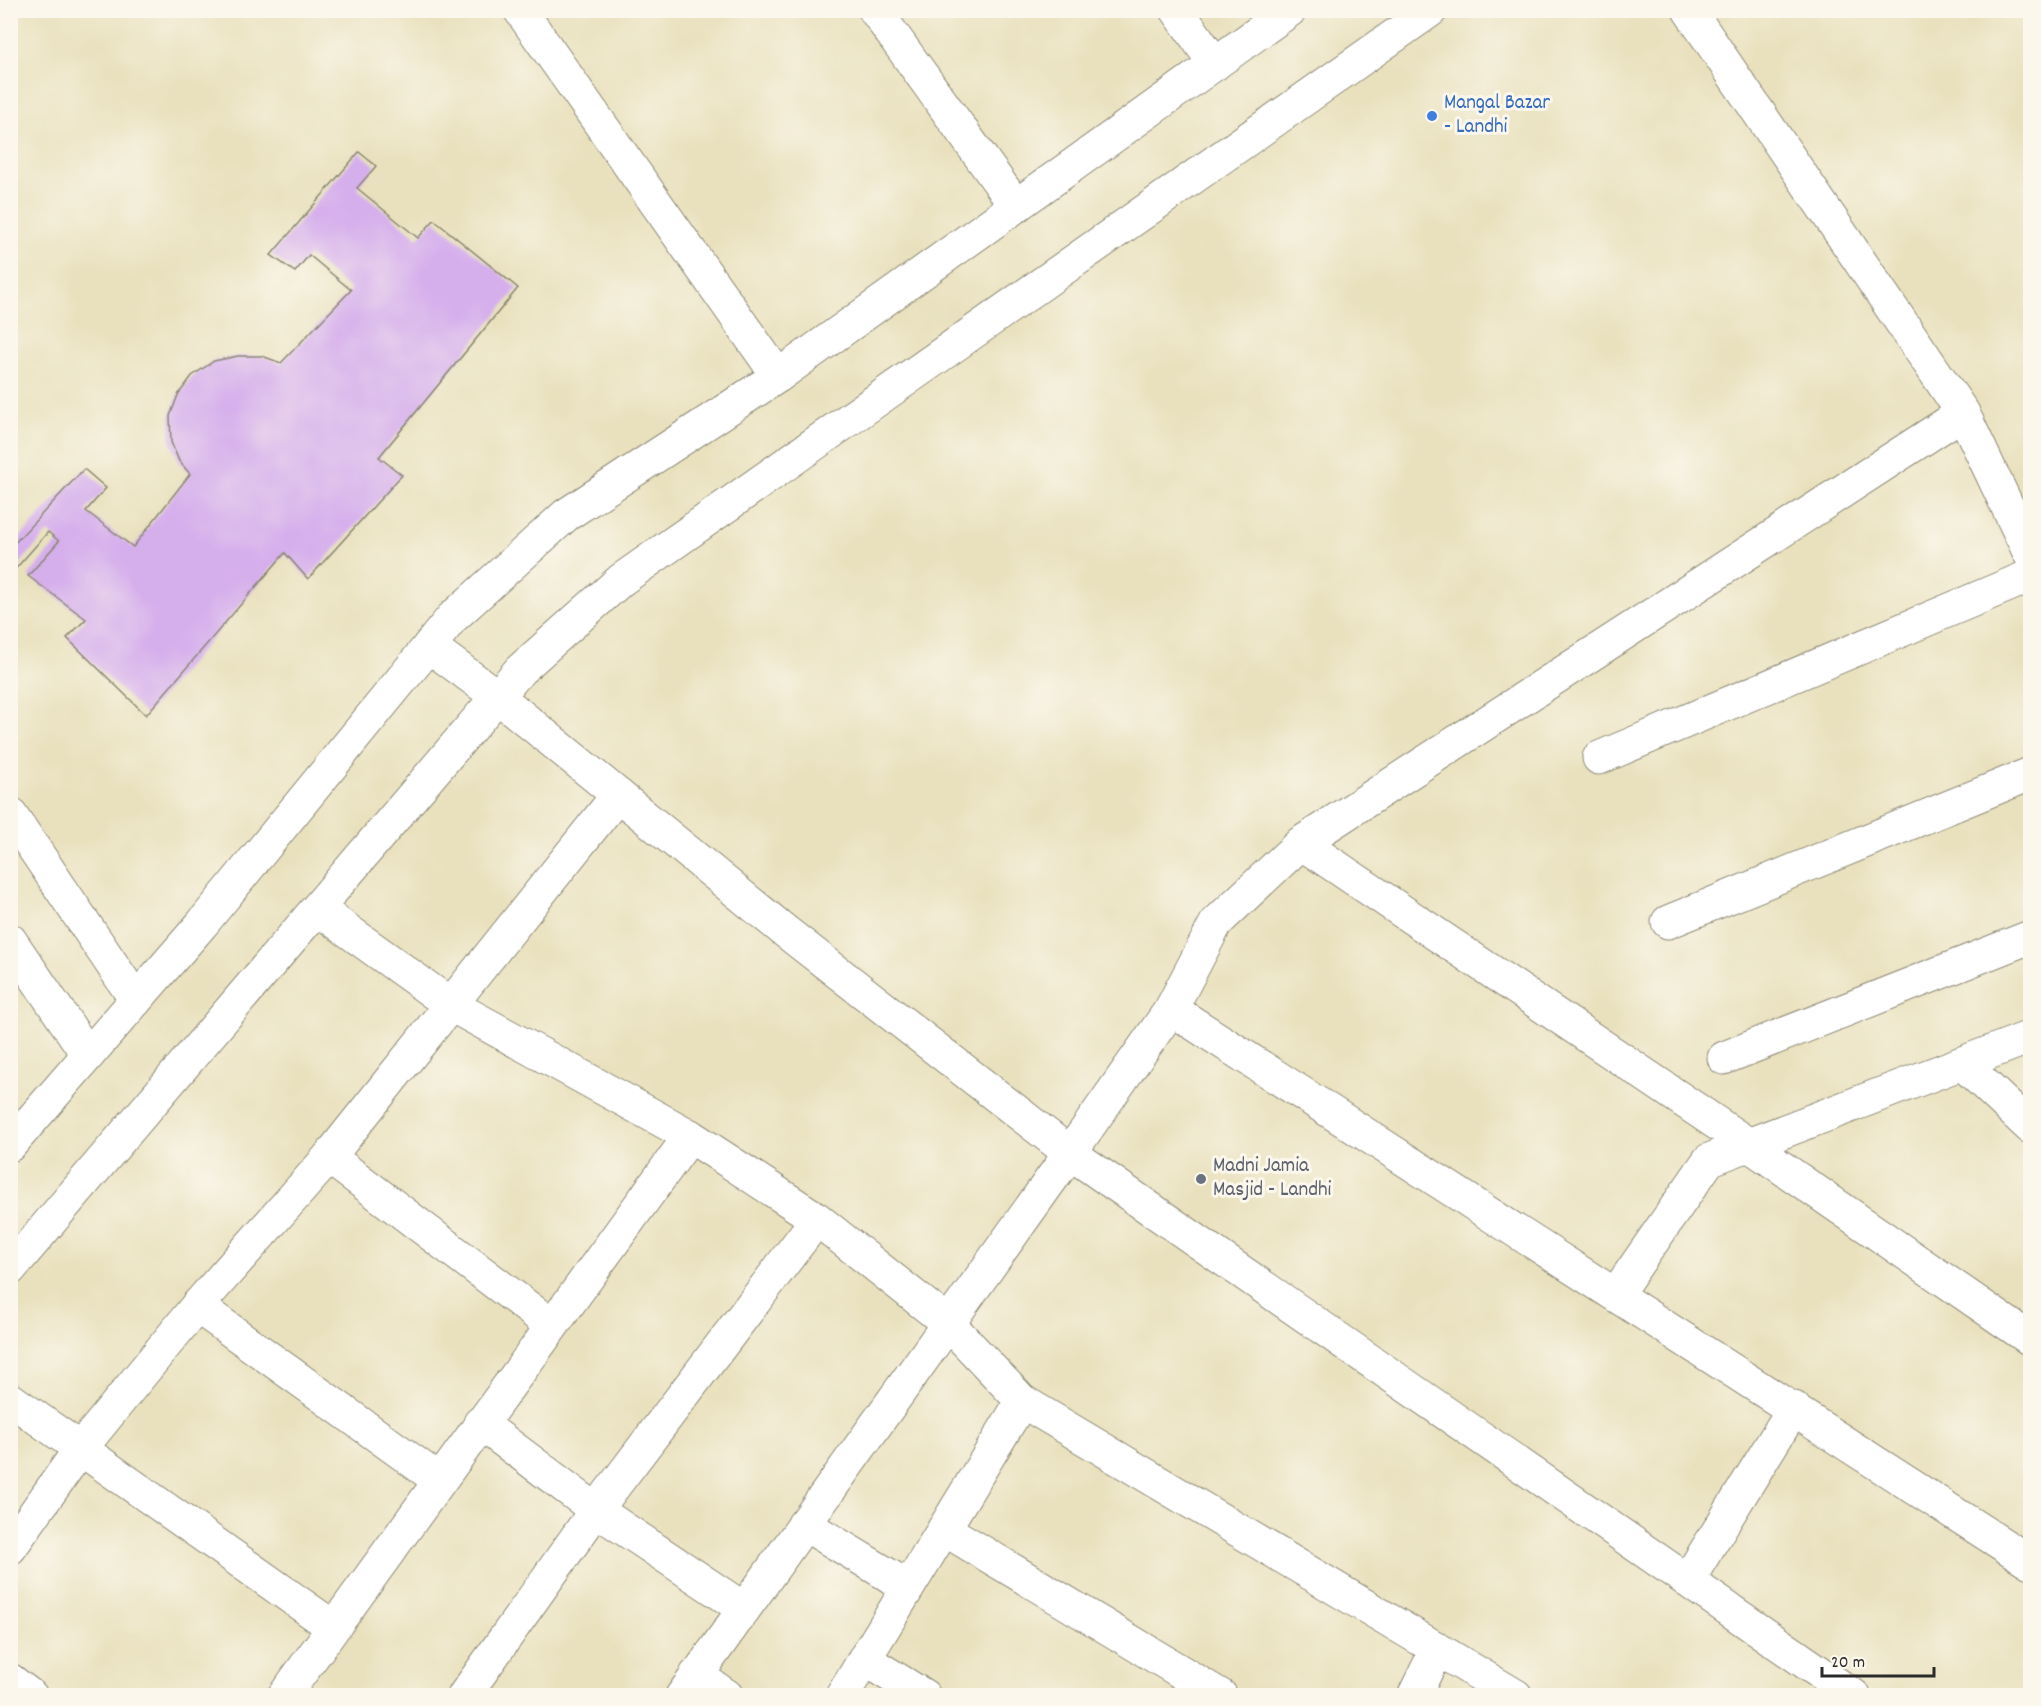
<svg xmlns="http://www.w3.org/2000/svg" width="2041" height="1706" font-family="Dekko,sans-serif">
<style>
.building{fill:#d5aeec}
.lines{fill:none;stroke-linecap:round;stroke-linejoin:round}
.minor-casing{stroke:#8a8674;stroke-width:35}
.tertiary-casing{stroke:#8a8674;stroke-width:35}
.minor{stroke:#fff;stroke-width:33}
.tertiary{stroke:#fff;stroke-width:33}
.shop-dot{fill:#3f7fe0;stroke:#fbf7ec;stroke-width:2}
.worship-dot{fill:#6b7280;stroke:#fbf7ec;stroke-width:2}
.labels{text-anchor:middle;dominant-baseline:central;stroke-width:6;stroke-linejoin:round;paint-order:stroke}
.shop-label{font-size:21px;fill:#366cbe;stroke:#fbf7ec;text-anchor:start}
.worship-label{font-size:21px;fill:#5b616d;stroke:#fbf7ec;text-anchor:start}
</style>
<rect width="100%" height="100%" fill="#fbf7ec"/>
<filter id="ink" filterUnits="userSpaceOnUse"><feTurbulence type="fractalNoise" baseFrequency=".0167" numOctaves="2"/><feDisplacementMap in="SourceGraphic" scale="12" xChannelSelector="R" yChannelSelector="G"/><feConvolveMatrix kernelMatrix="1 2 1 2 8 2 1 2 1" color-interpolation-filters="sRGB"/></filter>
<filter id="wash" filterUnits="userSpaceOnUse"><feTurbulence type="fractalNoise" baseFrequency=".008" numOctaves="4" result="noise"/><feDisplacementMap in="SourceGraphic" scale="24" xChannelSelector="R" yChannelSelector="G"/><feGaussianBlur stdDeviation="1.35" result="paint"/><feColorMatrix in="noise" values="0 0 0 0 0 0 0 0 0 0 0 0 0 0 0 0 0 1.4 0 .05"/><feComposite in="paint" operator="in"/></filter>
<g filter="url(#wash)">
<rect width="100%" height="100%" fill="#e9e1be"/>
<g id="blocks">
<polygon class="building" points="359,152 376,166 357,188 418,238 434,220 518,288 379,457 402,475 308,579 285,553 146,715 67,638 86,619 28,576 59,541 48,532 10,575 10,548 84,469 106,488 86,511 133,547 190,474 179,461 171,442 170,416 178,395 192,376 214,361 238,356 262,356 281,363 351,290 309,255 295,272 271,255"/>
</g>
</g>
<g filter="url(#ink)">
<use href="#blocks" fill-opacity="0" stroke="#8a8674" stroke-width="1.5"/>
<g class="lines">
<defs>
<g id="minor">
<polyline points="520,10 778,376"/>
<polyline points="875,10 1016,206"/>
<polyline points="1177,10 1215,64"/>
<polyline points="1689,10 1963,413 2030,554"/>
<polyline points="1599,758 2030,576"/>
<polyline points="10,813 136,1000"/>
<polyline points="1301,843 1749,1145 2030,1339"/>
<polyline points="318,909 451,1005 690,1136 817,1219 948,1323 1022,1401 1516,1696"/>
<polyline points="1668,922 2030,774"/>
<polyline points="10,940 88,1055"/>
<polyline points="1171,1009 2030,1562"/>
<polyline points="1724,1058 2030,937"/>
<polyline points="1962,1063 2030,1127"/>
<polyline points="1070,1153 1171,1009 1216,923 1301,843 1963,413"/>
<polyline points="329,1157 551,1325"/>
<polyline points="1616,1294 1709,1160 2030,1037"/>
<polyline points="197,1306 439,1480"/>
<polyline points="10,1399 333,1627"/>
<polyline points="480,1423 596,1510 744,1609"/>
<polyline points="804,1524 908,1587"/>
<polyline points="944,1529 1221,1696"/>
<polyline points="10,1548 81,1448 197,1306 329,1157 618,795"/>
<polyline points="1688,1580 1794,1408"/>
<polyline points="864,1659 924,1696"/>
<polyline points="696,1675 727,1696"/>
<polyline points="284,1696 690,1136"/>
<polyline points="464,1696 596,1510 817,1219"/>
<polyline points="842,1696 1022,1401"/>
<polyline points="1414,1696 1437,1649"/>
</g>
<g id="tertiary">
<polyline points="429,646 498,697 786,932 1070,1153 1854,1696"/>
<polyline points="10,1145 202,924 452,618 566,515 778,376 1290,10"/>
<polyline points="10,1269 520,670 621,580 1431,10"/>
<polyline points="10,1680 31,1696"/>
<polyline points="682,1696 1070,1153"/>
</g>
</defs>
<use href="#minor" class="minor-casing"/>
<use href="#tertiary" class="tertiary-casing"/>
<use href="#minor" class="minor"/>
<use href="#tertiary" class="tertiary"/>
</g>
</g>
<circle class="shop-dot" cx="1432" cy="116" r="6"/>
<circle class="worship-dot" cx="1201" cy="1179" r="6"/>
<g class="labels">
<g class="shop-label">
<text x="1444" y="104">Mangal Bazar<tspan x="1444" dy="24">- Landhi</tspan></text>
</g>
<g class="worship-label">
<text x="1213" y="1167">Madni Jamia<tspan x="1213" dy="24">Masjid - Landhi</tspan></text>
</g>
</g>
<rect width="2041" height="1706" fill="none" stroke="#fbf7ec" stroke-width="36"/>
<path d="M1822 1667v9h112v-9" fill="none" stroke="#2b2b2b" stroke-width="3"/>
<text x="1831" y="1667" font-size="18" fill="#2b2b2b" stroke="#fbf7ec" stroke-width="4.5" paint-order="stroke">20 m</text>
</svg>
